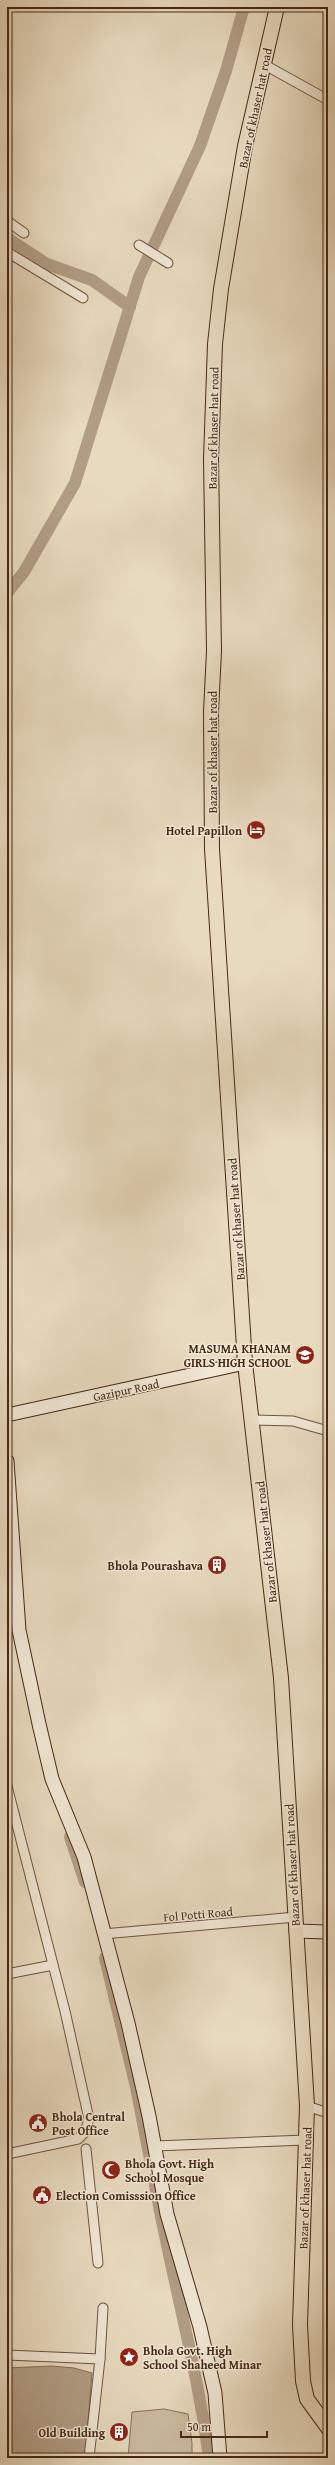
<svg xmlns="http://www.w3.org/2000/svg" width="335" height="2465" font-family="'Gentium Book Plus',serif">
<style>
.green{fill:#ccbca2;stroke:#89725b}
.water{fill:#b19d85;stroke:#866e58}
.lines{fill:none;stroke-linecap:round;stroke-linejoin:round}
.canal{stroke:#b19d85;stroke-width:12}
.street-casing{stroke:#6e543f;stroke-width:11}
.secondary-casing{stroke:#462814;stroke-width:15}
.primary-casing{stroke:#462814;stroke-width:16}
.street{stroke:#f0e7d5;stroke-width:9}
.secondary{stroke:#f0e7d5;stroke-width:13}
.primary{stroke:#e8dabf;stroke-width:14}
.labels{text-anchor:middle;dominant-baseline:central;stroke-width:3;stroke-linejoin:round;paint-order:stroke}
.street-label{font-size:12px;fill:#462814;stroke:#f0e7d5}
.poi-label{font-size:12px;font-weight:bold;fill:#462814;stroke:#f0e7d5;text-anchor:end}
</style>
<rect width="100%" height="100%" fill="#e8dabf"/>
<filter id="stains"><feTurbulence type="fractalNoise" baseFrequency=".005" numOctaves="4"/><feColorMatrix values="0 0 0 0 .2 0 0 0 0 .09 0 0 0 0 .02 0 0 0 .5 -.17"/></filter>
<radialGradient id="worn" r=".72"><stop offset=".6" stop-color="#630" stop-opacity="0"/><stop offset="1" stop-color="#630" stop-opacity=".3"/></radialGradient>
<polygon class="green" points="164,2409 188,2414 192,2443 192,2458 128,2458 132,2412"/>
<polygon class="water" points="52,2366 74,2368 92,2373 85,2458 7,2458 7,2368"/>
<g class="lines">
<g class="canal">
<polyline points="7,238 47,264 92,280 130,307"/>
<polyline points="7,593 24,572 75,483 139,277 200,146 226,71 244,7"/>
<polyline points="7,1570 12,1598"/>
<polyline points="70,1837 85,1882"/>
<polyline points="105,1958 136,2087 150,2159"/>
<path d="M 154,2179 C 170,2272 197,2364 209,2458"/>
</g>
<defs>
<g id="street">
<polyline points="265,65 328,100"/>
<polyline points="7,221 24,233"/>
<polyline points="139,245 168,263"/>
<polyline points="7,252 83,298"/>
<polyline points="253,1420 293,1421 328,1431"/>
<polyline points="7,1786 65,2011 89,2119 85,2132 78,2139 7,2154"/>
<polyline points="103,1934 296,1917"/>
<polyline points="7,1974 53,1965"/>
<polyline points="307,2106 328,2113"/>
<polyline points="155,2146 306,2140"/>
<polyline points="86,2149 98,2263"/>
<polyline points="7,2355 100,2359 89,2458"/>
<polyline points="100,2359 103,2308"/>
</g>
<g id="secondary">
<polyline points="7,1415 245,1363"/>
<polyline points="7,1461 19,1630 39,1724 52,1779 84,1857 128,2023 149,2116 167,2214 200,2327 215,2393 220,2458"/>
<polyline points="296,1931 328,1932"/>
</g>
<polyline id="primary" points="277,7 245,146 221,289 215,344 211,459 214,651 211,712 212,849 245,1363 281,1678 307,2106 300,2325 303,2381 307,2399 328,2428"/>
</defs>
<use href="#street" class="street-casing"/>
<use href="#secondary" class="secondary-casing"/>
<use href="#primary" class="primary-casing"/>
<use href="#street" class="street"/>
<use href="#secondary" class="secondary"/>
<use href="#primary" class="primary"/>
</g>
<defs>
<symbol id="hotel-disc" viewBox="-11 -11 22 22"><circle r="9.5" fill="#8f2418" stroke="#f0e7d5"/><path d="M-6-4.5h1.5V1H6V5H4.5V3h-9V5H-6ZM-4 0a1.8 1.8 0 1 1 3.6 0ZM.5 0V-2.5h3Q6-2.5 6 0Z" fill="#fff"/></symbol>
<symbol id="school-disc" viewBox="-11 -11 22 22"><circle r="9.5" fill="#8f2418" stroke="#f0e7d5"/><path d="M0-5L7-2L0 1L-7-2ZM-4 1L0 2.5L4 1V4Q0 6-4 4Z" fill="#fff"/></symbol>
<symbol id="building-disc" viewBox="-11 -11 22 22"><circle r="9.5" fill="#8f2418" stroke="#f0e7d5"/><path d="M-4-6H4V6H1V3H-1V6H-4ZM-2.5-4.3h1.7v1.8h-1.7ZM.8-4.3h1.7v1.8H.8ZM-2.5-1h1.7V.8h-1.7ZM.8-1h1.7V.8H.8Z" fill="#fff"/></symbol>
<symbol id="civic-disc" viewBox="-11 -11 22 22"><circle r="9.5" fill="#8f2418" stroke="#f0e7d5"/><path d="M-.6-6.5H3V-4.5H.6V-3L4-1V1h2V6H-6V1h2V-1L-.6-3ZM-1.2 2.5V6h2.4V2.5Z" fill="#fff"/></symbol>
<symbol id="mosque-disc" viewBox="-11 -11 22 22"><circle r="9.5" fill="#8f2418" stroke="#f0e7d5"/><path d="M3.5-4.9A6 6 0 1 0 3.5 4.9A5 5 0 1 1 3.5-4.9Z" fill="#fff"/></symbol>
<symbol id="sight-disc" viewBox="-11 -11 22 22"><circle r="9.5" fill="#8f2418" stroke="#f0e7d5"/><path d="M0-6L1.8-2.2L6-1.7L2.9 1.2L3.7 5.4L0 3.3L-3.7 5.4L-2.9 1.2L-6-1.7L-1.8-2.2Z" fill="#fff"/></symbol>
</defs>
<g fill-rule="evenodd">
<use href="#hotel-disc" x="245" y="819" width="22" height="22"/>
<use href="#school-disc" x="294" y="1344" width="22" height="22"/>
<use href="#building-disc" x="206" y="1554" width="22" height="22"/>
<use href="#civic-disc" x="27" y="2112" width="22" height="22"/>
<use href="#mosque-disc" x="100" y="2159" width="22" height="22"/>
<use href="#civic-disc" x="31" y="2184" width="22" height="22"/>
<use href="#sight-disc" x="118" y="2346" width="22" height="22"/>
<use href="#building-disc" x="108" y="2421" width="22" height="22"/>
</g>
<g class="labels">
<g class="street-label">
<text transform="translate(255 108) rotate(-78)">Bazar of khaser hat road</text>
<text transform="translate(213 428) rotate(-89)">Bazar of khaser hat road</text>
<text transform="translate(212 752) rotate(-90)">Bazar of khaser hat road</text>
<text transform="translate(236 1219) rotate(-94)">Bazar of khaser hat road</text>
<text transform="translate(126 1390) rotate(-12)">Gazipur Road</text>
<text transform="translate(266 1542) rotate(-96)">Bazar of khaser hat road</text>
<text transform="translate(292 1865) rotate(-93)">Bazar of khaser hat road</text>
<text transform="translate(198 1914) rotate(-5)">Fol Potti Road</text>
<text transform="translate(305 2188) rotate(-88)">Bazar of khaser hat road</text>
</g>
<g class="poi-label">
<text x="242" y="830">Hotel Papillon</text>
<text x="291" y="1348">MASUMA KHANAM<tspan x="291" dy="14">GIRLS HIGH SCHOOL</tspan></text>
<text x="203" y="1565">Bhola Pourashava</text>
<text x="52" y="2116" text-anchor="start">Bhola Central<tspan x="52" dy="14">Post Office</tspan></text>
<text x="125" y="2163" text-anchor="start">Bhola Govt. High<tspan x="125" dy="14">School Mosque</tspan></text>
<text x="56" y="2195" text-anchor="start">Election Comisssion Office</text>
<text x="143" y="2350" text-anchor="start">Bhola Govt. High<tspan x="143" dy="14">School Shaheed Minar</tspan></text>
<text x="105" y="2432">Old Building</text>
</g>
</g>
<rect width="335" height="2465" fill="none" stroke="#e8dabf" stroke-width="24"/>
<rect x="8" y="8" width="319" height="2449" fill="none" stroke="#462814" stroke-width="2"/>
<rect x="12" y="12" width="311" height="2441" fill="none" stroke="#462814"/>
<path d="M181 2431v6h86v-6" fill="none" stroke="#462814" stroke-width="2"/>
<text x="187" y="2431" font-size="12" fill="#462814" stroke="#f0e7d5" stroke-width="3" paint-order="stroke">50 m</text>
<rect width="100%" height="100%" filter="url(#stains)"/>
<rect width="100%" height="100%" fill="url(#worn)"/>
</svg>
